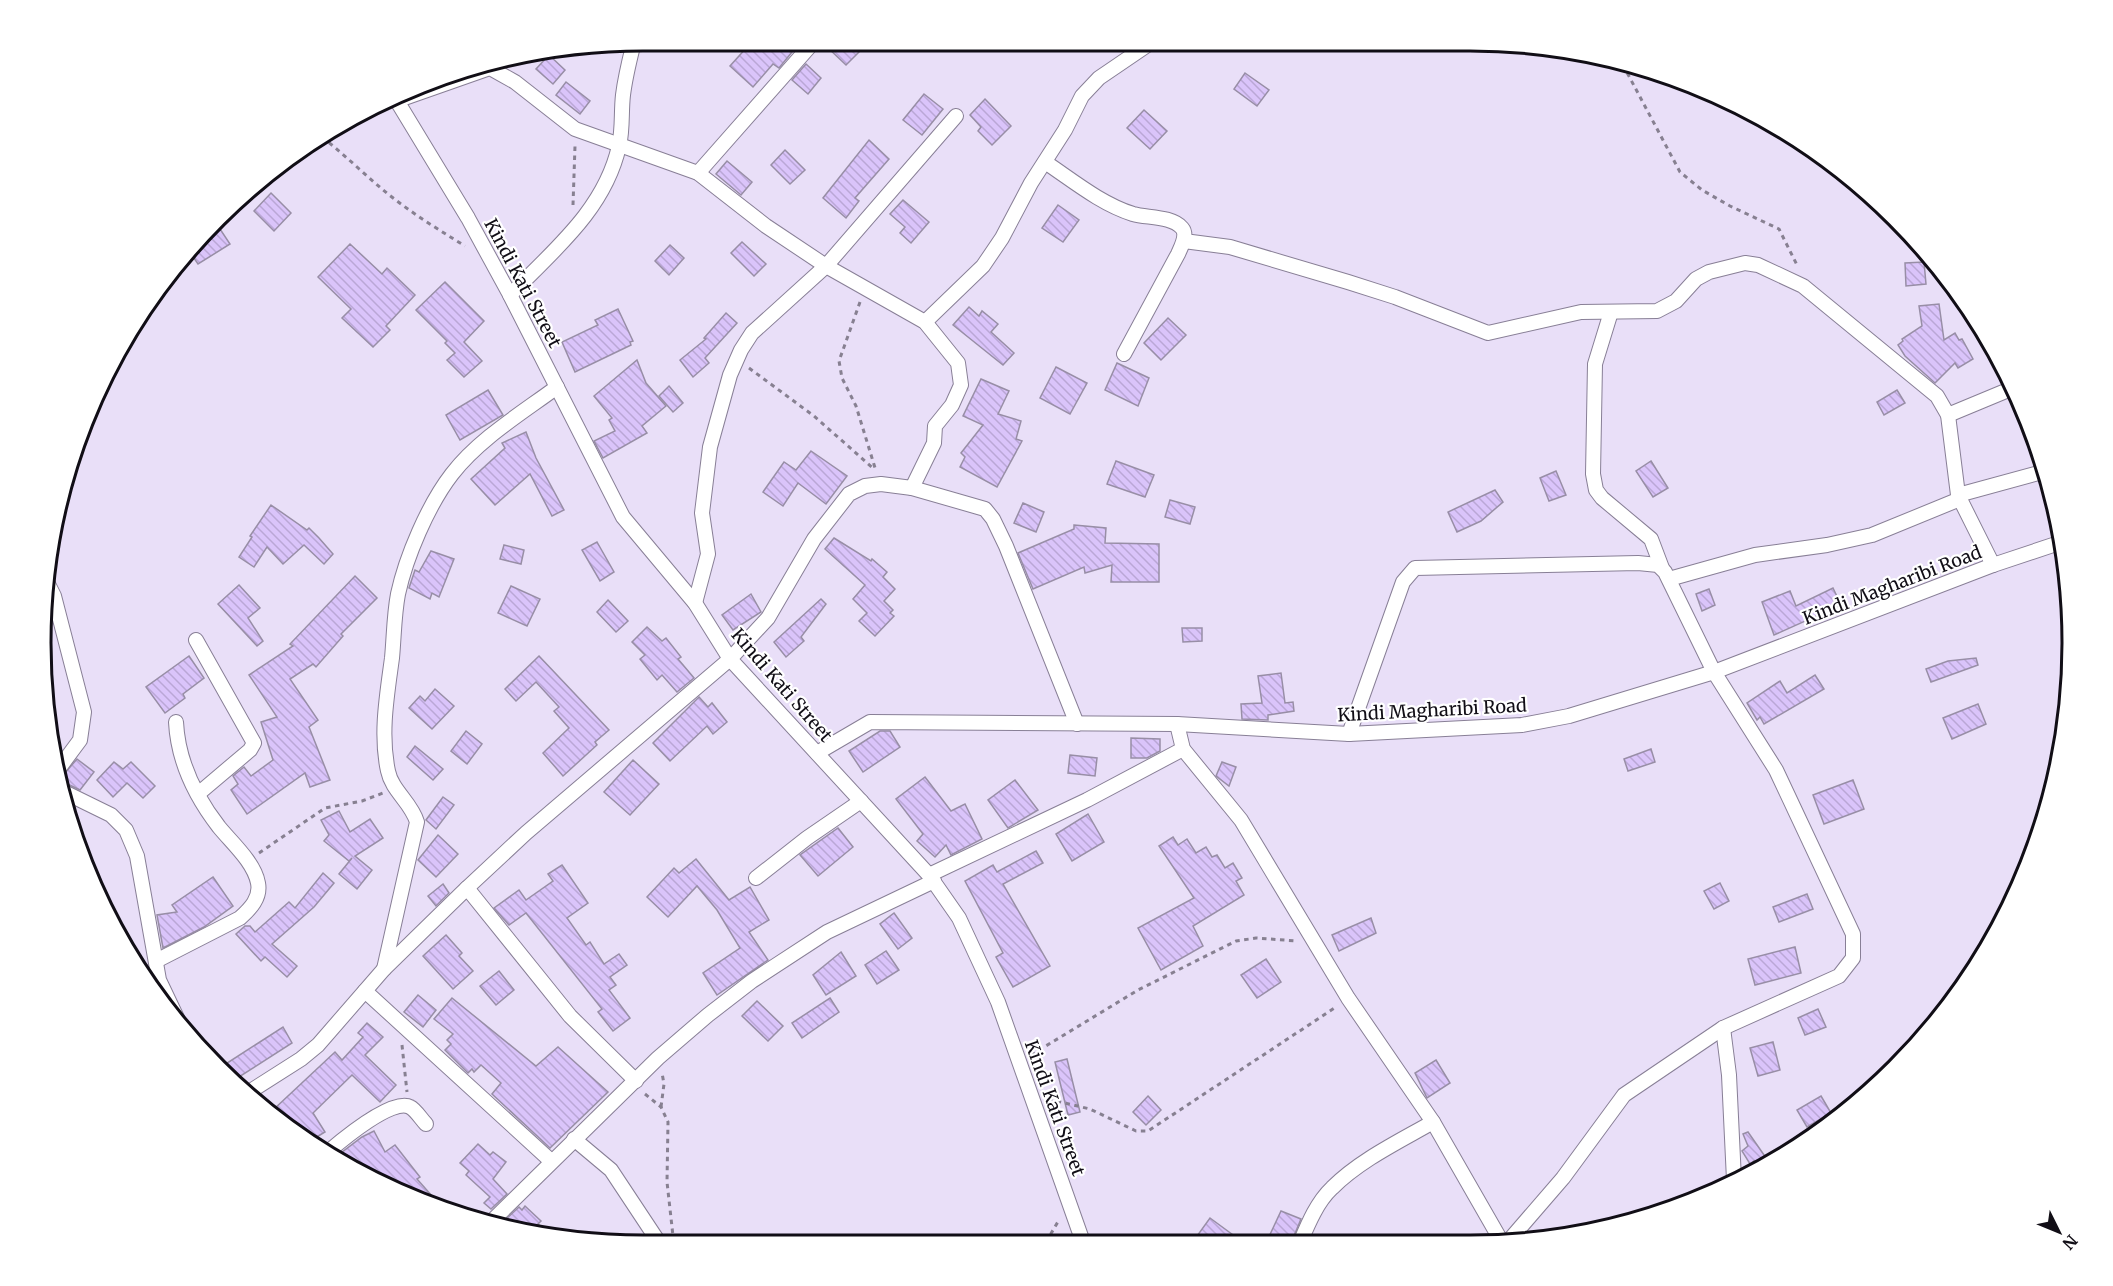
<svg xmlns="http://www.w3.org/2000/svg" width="2113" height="1286" font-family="Merriweather,serif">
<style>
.building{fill:url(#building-back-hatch);stroke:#988ea6;stroke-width:1.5}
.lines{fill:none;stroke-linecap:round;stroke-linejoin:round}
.minor-casing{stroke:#887f96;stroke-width:16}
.path{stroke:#878091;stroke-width:3;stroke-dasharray:4.5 4.5;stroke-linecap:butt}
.minor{stroke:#fff;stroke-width:14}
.labels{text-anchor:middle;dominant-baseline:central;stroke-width:4.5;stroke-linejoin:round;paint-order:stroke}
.street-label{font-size:18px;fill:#110e16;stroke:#fff}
.rim{fill:none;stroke:#110e16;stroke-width:3}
</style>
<defs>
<pattern id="building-back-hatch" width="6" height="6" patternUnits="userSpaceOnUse" patternTransform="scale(1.5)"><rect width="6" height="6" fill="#dac4fa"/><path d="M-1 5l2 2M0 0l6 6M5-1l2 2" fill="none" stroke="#baa7d6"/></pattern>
</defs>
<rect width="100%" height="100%" fill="#e9dff8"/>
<g class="building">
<polygon points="748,46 785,46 792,52 779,68 773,64 753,87 730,66"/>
<polygon points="826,46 865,46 846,65"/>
<polygon points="549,55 565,70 553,84 536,69"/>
<polygon points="806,64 821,78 808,94 792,80"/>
<polygon points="1245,73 1269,90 1257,106 1234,89"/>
<polygon points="566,82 590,101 580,114 556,95"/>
<polygon points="924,94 943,109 922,135 903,120"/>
<polygon points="985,99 1011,126 992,145 978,131 981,127 970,115"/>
<polygon points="1144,110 1167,131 1150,149 1127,128"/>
<polygon points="869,140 889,159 855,198 859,201 846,218 823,198"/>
<polygon points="785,150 805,170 790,184 771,165"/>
<polygon points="727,161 752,182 741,195 716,174"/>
<polygon points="271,193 291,213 274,231 254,211"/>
<polygon points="903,200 929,222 911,243 900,233 905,227 890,214"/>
<polygon points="1058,205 1079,220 1063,242 1042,228"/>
<polygon points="218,226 230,244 198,264 189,251 200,237"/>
<polygon points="742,242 766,264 754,276 731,253"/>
<polygon points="350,244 382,274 387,268 415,295 386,326 390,330 373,347 342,318 351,309 318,277"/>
<polygon points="670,245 684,258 669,275 655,261"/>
<polygon points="1924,262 1926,284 1906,286 1905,263"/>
<polygon points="445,282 484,321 464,342 482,361 464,377 447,360 455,353 445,343 447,341 416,310"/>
<polygon points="1939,304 1944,340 1955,333 1959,340 1962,339 1973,359 1958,368 1955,363 1935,383 1905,356 1898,345 1903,341 1902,339 1922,326 1919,306"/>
<polygon points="969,307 979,316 982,311 998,324 991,332 1014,353 1003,365 953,325"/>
<polygon points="618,309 633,341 630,342 631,345 575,372 562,342 598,325 595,320"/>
<polygon points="726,313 737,323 705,358 709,363 693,377 680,360 706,339 704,338"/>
<polygon points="1168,318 1186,335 1161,360 1144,343"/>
<polygon points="637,360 646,383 666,406 642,426 647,433 603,458 594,441 615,431 609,420 612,418 594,396"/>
<polygon points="1117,363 1149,378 1138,406 1105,390"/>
<polygon points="1056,367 1087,383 1070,414 1040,398"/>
<polygon points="981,379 1009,391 998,414 1021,421 1016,439 1022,441 997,487 960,467 965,457 961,453 983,425 963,416"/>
<polygon points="669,386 683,403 673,412 659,396"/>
<polygon points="488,390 503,415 460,440 446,415"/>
<polygon points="1897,390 1905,403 1884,415 1877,402"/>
<polygon points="526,432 536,458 564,510 552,516 530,474 495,505 471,479 505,448 502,443"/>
<polygon points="811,451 847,476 826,504 798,483 783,506 763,492 784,462 796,470"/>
<polygon points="1116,461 1154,475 1145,497 1107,484"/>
<polygon points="1651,461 1668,488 1653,497 1636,471"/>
<polygon points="1556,471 1566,495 1549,501 1540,478"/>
<polygon points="1495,490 1503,502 1481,521 1457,532 1448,512"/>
<polygon points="1170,500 1195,507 1190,524 1165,517"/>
<polygon points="1023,503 1044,512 1036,532 1014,523"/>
<polygon points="271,505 307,530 309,528 319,538 333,554 324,564 304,545 283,564 267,547 254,567 239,557 252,537 250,536"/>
<polygon points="1074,525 1106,528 1105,543 1159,544 1159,582 1111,582 1112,565 1085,573 1084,567 1033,589 1018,553 1074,529"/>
<polygon points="834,538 871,561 872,559 887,572 883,577 895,589 884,601 893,610 890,613 894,616 875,636 859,621 867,613 853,599 865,585 825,549"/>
<polygon points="597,542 614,572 600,581 582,550"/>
<polygon points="504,545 524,550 521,564 500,559"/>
<polygon points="431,551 454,559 439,597 432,593 430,599 409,588 415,570 419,572"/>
<polygon points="355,576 377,598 341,634 343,636 316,667 313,664 290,679 318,720 309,727 330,780 310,787 305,773 247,814 231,790 238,784 233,776 244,767 251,776 273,760 261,722 277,717 249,675 293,646 290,644"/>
<polygon points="239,585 260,608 248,618 263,641 257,646 218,604"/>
<polygon points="511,586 540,599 527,626 498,613"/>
<polygon points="1833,588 1841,605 1774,635 1762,602 1790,591 1796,606"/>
<polygon points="1709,589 1715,605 1702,611 1696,594"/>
<polygon points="751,594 761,612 733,630 722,615"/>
<polygon points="821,599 826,604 801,637 804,641 786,657 774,642"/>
<polygon points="608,600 628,621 616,632 597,612"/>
<polygon points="647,627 662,641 666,638 681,657 678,659 694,678 677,692 662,675 657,680 640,659 645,655 632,642"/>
<polygon points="1182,628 1202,628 1202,641 1183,642"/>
<polygon points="189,656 204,678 183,694 185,698 165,713 146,687"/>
<polygon points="539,656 609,730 595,742 597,745 563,776 543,753 569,728 554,711 559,707 536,682 516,701 505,689"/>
<polygon points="1976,658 1978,665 1931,682 1926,669 1948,661"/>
<polygon points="1281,673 1285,703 1293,702 1294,711 1268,715 1268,720 1242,719 1241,704 1262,703 1258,676"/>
<polygon points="1815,675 1824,689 1764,724 1760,717 1757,720 1747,703 1780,681 1787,693"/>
<polygon points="435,689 454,706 432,729 409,708 420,696 425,701"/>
<polygon points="699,697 708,707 712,703 727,722 713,734 707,726 670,761 653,743"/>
<polygon points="1978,704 1986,724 1952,739 1943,718"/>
<polygon points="466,731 482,744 467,764 451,751"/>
<polygon points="880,731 890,731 900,747 863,772 849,751"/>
<polygon points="1131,738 1160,739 1160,751 1147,758 1131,758"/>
<polygon points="415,746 443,769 433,780 407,757"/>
<polygon points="1651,749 1655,762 1628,771 1624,759"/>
<polygon points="1070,755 1097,758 1095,776 1068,773"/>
<polygon points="77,759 94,772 80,790 59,780"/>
<polygon points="633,760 659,784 630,815 604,792"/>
<polygon points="114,762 123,769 131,762 155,786 143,798 127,783 113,797 97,780"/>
<polygon points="1222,762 1236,767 1229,786 1216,776"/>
<polygon points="925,777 951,811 965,804 982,839 951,855 946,845 935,857 917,841 923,834 896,799"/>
<polygon points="1015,780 1038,810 1008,828 988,800"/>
<polygon points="1853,780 1864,809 1824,824 1813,795"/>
<polygon points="443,797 454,805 436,829 426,820"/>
<polygon points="339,811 350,832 370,819 383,838 355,856 372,870 357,889 339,874 352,858 349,861 324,841 329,835 321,820"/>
<polygon points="1088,814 1104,842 1072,861 1056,834"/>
<polygon points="838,828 853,847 818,876 800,855"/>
<polygon points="438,835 458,854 436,877 418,860"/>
<polygon points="1173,837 1178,845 1187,839 1196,853 1206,847 1212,857 1217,855 1225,868 1233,863 1242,878 1236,881 1244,895 1193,926 1203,946 1161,970 1138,928 1194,898 1159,846"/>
<polygon points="1036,851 1043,863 1003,884 1050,966 1013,987 996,957 1003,953 965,881 993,865 997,872"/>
<polygon points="696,859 729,900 750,887 769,920 749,932 768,960 717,995 703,973 740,948 717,910 697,886 668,917 647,897 674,868 679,873"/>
<polygon points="562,865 588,903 567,918 586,945 590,942 604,964 619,954 627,965 610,977 616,985 609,990 630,1018 613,1031 598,1012 602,1009 526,913 509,925 494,908 519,890 526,900 553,881 548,874"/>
<polygon points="323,873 334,883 314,907 272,944 297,966 287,977 265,957 261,961 236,934 245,926 250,926 255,932 289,902 295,908"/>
<polygon points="213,877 233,906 204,927 163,948 157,915 177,912 172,905"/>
<polygon points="1720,883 1729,901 1714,909 1704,891"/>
<polygon points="443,884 449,893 436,906 428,896"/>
<polygon points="1807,894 1813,909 1779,922 1773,907"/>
<polygon points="894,913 912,938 898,949 880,924"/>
<polygon points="1371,918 1376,933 1339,951 1332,935"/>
<polygon points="446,935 462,953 459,956 473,971 453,989 423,956"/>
<polygon points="1795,947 1801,973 1755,985 1748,959"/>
<polygon points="886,951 899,970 877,984 865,965"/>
<polygon points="841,952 856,976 826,995 813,975"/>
<polygon points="1266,959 1281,982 1257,998 1241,975"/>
<polygon points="499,971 514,990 496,1005 480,986"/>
<polygon points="418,995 436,1010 423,1027 404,1012"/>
<polygon points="452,998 536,1066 558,1047 608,1092 550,1148 492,1094 501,1083 481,1065 474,1072 472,1069 468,1073 445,1050 451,1044 447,1040 453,1034 434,1019"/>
<polygon points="830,998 839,1012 802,1038 792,1023"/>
<polygon points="757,1001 783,1026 768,1041 742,1016"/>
<polygon points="1818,1009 1826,1027 1805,1035 1798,1018"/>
<polygon points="367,1023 383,1037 365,1055 396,1085 380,1102 352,1075 313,1113 325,1132 310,1141 291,1129 273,1110 335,1052 342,1060 363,1037 358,1033"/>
<polygon points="283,1027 292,1043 231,1082 218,1069"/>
<polygon points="1773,1042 1780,1070 1758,1076 1750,1048"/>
<polygon points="1067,1059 1080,1112 1068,1115 1055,1062"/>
<polygon points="1436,1060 1450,1083 1427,1098 1415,1073"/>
<polygon points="1148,1096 1161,1110 1146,1125 1133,1112"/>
<polygon points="1821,1096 1831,1113 1807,1127 1797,1110"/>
<polygon points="374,1131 385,1152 395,1145 420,1177 417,1179 432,1196 425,1203 413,1200 337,1156 362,1137"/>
<polygon points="1748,1132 1771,1165 1758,1170 1754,1161 1750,1164 1742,1151 1748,1146 1743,1134"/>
<polygon points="478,1144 490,1155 493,1152 506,1162 493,1179 507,1194 491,1209 484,1203 490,1197 466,1175 469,1171 460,1163"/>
<polygon points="525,1206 541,1221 538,1224 552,1237 503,1222 519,1207 522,1210"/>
<polygon points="1281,1211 1301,1219 1291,1243 1266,1243"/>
<polygon points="1210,1218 1244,1243 1192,1243"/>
</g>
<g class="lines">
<defs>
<g id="minor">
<polyline points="394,96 468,218 510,295 623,517 695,603 730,659 929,875 959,918 998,1002 1083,1242"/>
<polyline points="396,101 490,68 515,82 575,129 698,173 766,226 826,266 925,322 958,363 961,385 952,405 935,426 934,443 912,488"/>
<path d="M 1045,162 C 1072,180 1101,204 1133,214 C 1147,218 1172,216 1182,228 C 1188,235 1181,247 1178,254 L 1124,354"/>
<polyline points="698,173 810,46"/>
<polyline points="1184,241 1230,247 1348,282 1395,297 1488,333 1581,312 1657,311 1676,301 1696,279 1709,272 1745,263 1758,265 1803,286 1937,396 1948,415 1958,495 1993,565"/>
<path d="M 510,295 C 554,250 605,209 619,146 C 623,129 621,112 623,95 C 625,79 629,62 633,46"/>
<polyline points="1611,312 1595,364 1593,474 1596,490 1602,498 1651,539 1662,568"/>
<polyline points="925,322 983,266 1002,238 1031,183 1065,130 1082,96 1099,78 1146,46"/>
<polyline points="1948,415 2013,388"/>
<polyline points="1958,495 2046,471"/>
<polyline points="45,578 54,596 84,712 80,740 57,771"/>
<polyline points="1669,579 1755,555 1827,545 1872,535 1960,499"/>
<polyline points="695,603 708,554 702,513 710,447 730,375 741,350 752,333 826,266 956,116"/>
<polyline points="196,640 254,743 250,750 198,794"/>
<polyline points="1177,724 1183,749 1241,820 1348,998 1433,1122 1503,1244"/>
<polyline points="1349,734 1403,582 1415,568 1638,563 1658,565 1665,572 1714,672 1776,770 1853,934 1853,958 1839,976 1723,1028 1624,1095 1563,1178 1506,1244"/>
<polyline points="817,753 870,722 1177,724 1349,734 1522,725 1569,716 1714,672 1993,565 2062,542"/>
<polyline points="62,791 111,815 126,830 137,856 159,980 179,1022"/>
<polyline points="929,875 1087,800 1183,749"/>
<polyline points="756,878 807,838 861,801"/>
<polyline points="467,888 570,1016 636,1081"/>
<path d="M 156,961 L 240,918 C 250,909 261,898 258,883 C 254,862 232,843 219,827 C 195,796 178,762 176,722"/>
<path d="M 384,969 L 417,822 C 411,802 392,791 388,771 C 380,734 387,695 392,658 C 394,637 394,615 398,594 C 406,557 428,505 452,474 C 479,439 522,413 557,387"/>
<polyline points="365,991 551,1161"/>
<polyline points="1723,1028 1729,1075 1734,1180"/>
<polyline points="246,1094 301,1059 318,1045 384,969 467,888 526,833 730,659 768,618 814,539 849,494 865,486 881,484 912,488 985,509 993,519 1006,546 1077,724"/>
<polyline points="574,1139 611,1170 658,1241"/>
<path d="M 329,1151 C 342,1140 393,1097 410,1107 C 416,1110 421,1119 426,1124"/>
<polyline points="492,1221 658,1058 708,1015 752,981 827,932 934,881"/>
<path d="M 1300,1243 C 1308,1224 1317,1202 1332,1188 C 1360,1160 1400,1141 1433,1122"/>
</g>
</defs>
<use href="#minor" class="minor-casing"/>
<g class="path">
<polyline points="1623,65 1680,172 1702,190 1730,206 1779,229 1798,267"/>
<path d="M 322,137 C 345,155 366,176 388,194 C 413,214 439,230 465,246"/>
<polyline points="573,205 575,146"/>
<polyline points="860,302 839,361 842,378 856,406 876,471"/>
<polyline points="749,368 814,416 874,469"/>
<polyline points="259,853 325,808 362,801 383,793"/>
<polyline points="402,1045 407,1092"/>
<polyline points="1031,1055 1138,990 1236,941 1256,938 1297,941"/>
<polyline points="645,1094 661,1107 668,1122 667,1182 673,1236"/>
<polyline points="1048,1099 1090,1109 1136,1131 1148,1131 1336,1007"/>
<polyline points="661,1107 664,1084 662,1073"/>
<polyline points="1046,1242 1059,1220"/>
</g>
<use href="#minor" class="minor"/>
</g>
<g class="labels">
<g class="street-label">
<text transform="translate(523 283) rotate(62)">Kindi Kati Street</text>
<text transform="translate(1892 585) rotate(-21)">Kindi Magharibi Road</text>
<text transform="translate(782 685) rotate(49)">Kindi Kati Street</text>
<text transform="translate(1432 710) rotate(-3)">Kindi Magharibi Road</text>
<text transform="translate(1055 1108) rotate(70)">Kindi Kati Street</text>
</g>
</g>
<path d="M0 0H2113V1286H0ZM643 51H1470A592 592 0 0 1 2062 643V643A592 592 0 0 1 1470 1235H643A592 592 0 0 1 51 643V643A592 592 0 0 1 643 51Z" fill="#fff" fill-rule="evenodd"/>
<path class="rim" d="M643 51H1470A592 592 0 0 1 2062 643V643A592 592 0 0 1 1470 1235H643A592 592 0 0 1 51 643V643A592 592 0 0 1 643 51Z"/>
<g transform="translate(2059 1232) rotate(133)" stroke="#ffffff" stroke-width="4.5" paint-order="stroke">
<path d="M0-4.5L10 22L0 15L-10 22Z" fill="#110e16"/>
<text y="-9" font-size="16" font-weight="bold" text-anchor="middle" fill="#110e16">N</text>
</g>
</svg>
